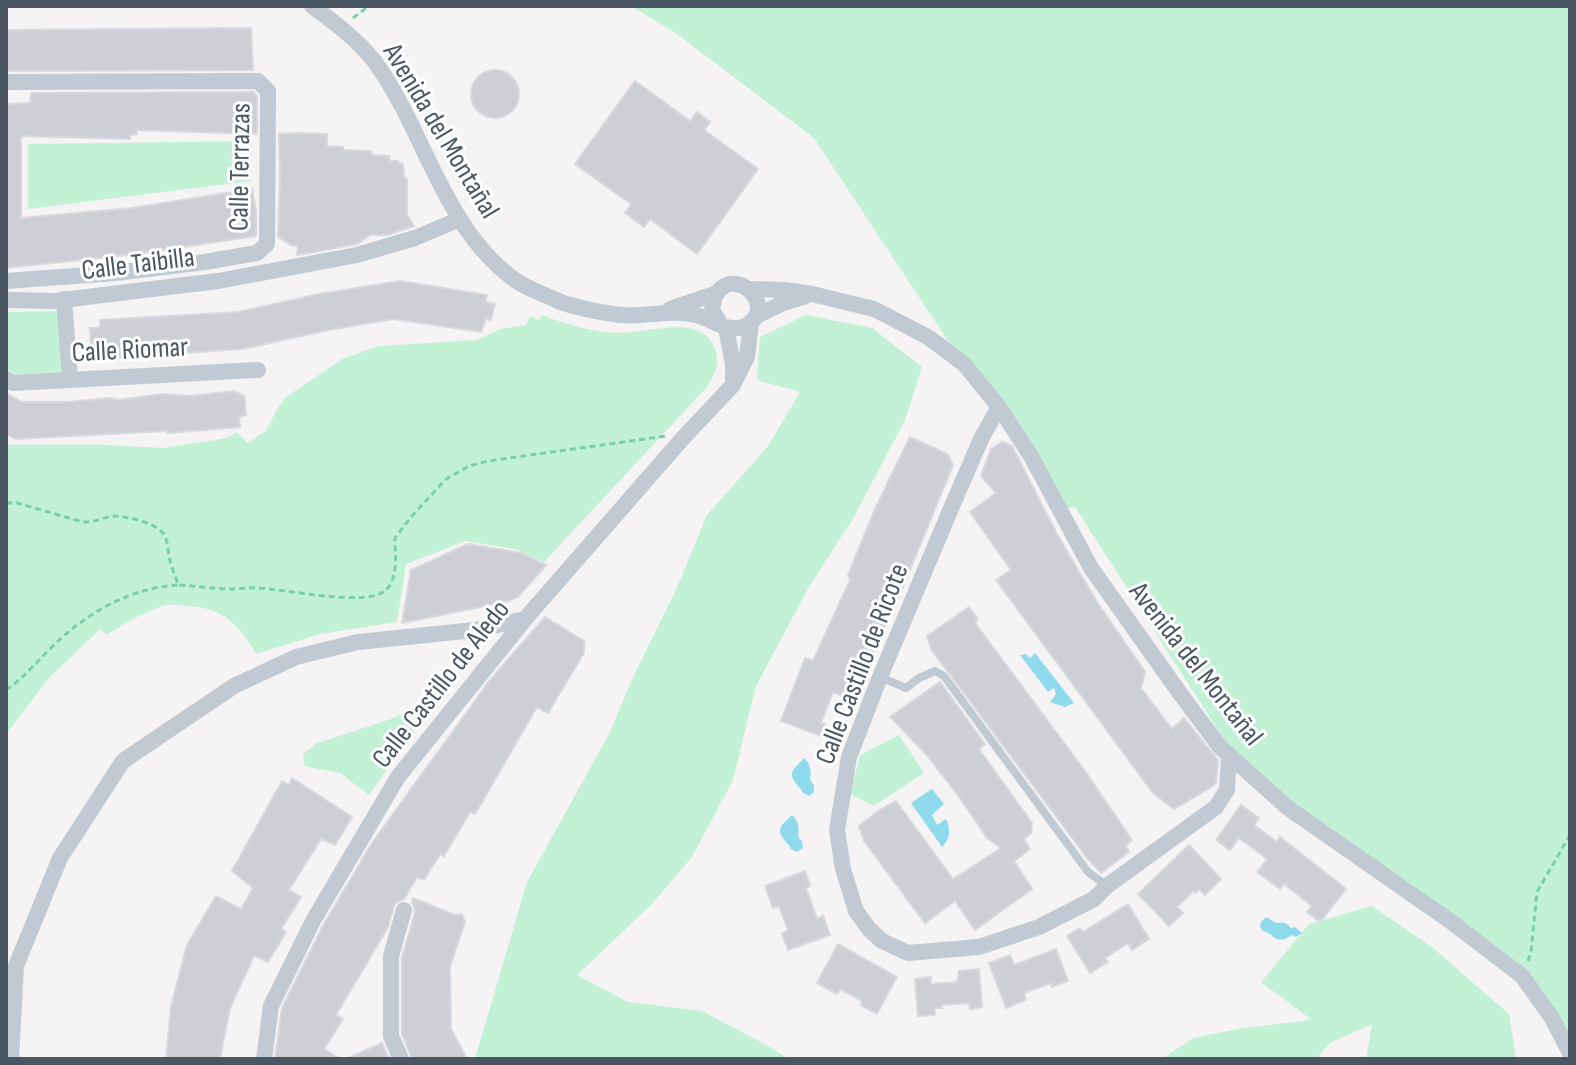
<svg xmlns="http://www.w3.org/2000/svg" width="1576" height="1065" font-family="'Sofia Sans Condensed',sans-serif">
<style>
.green{fill:#c3f1d5}
.water{fill:#90daee}
.building{fill:#cdcfd5;stroke:#d7d9de;stroke-width:2}
.lines{fill:none;stroke-linecap:round;stroke-linejoin:round}
.path{stroke:#7ad0a6;stroke-width:3;stroke-dasharray:6 4;stroke-linecap:butt}
.service{stroke:#c1cad2;stroke-width:8}
.minor{stroke:#c1cad2;stroke-width:16}
.labels{text-anchor:middle;dominant-baseline:central;stroke-width:6;stroke-linejoin:round;paint-order:stroke}
.street-label{font-size:28px;fill:#4a5661;stroke:#fff}
</style>
<rect width="100%" height="100%" fill="#f5f3f3"/>
<g class="green">
<polygon points="631,6 1570,6 1570,1053 1522,976 1250,780 1075,507 1059,509 814,138 677,34"/>
<polygon points="252,141 251,181 28,209 28,144"/>
<polygon points="63,311 65,376 19,376 6,369 6,312"/>
<path d="M 542,315 C 565,324 589,331 614,333 C 645,335 701,311 715,349 C 721,365 714,377 705,389 L 544,562 L 515,549 L 465,541 L 406,564 L 397,622 L 320,634 L 256,654 C 239,624 223,608 188,606 C 179,605 170,604 162,606 C 142,613 124,624 106,635 L 100,629 L 48,679 L 6,734 L 6,445 L 106,445 L 163,448 L 221,439 L 231,436 L 237,432 L 247,443 L 266,431 L 278,407 L 286,397 L 342,359 L 379,346 L 477,340 L 500,329 L 526,325 L 530,316 L 539,320 Z"/>
<polygon points="806,315 872,328 922,367 905,420 854,517 809,587 756,686 733,780 692,857 652,904 577,975 628,1002 702,1011 774,1049 788,1059 475,1059 527,882 609,734 634,675 675,592 707,515 768,446 800,392 757,380 760,337"/>
<polygon points="445,677 452,677 369,795 340,773 304,766 303,754 315,744 391,719 423,704"/>
<polygon points="899,735 924,773 874,806 850,794 860,755"/>
<polygon points="1372,906 1433,948 1509,1014 1516,1059 1366,1059 1372,1024 1330,1043 1316,1059 1162,1059 1193,1038 1243,1028 1312,1020 1261,982 1309,924"/>
</g>
<g class="water">
<polygon points="1035,653 1074,703 1065,707 1050,702 1056,694 1054,688 1048,692 1020,655 1026,654 1030,658"/>
<path d="M 804,758 C 810,763 812,773 810,780 L 814,785 L 814,792 L 809,796 C 797,789 807,796 799,787 C 786,773 793,770 804,758 Z"/>
<path d="M 932,789 L 944,804 L 932,815 L 937,825 L 946,819 C 951,829 950,840 942,847 L 911,803 Z"/>
<path d="M 792,815 C 798,820 800,829 798,837 L 802,841 L 803,848 L 797,852 C 785,846 795,852 787,843 C 774,829 781,826 792,815 Z"/>
<path d="M 1266,917 L 1276,923 C 1283,922 1286,922 1291,928 L 1295,927 L 1302,933 L 1296,937 L 1292,935 C 1275,946 1277,935 1263,931 L 1260,927 L 1261,922 Z"/>
</g>
<g class="building">
<polygon points="251,28 253,70 6,71 6,30"/>
<circle cx="495" cy="94" r="24"/>
<polygon points="635,81 690,121 697,112 710,122 704,130 758,169 697,254 650,219 644,227 625,213 631,204 575,164"/>
<polygon points="253,92 257,96 257,134 137,130 137,134 130,135 130,139 21,136 21,218 132,208 252,189 256,211 256,236 137,254 6,268 6,104 30,103 31,93"/>
<polygon points="298,133 327,134 327,146 343,147 343,150 371,151 372,155 389,156 390,161 397,161 403,164 404,176 407,179 407,215 414,226 387,235 370,235 357,244 297,255 298,246 291,245 278,237 280,180 279,134"/>
<polygon points="400,281 487,295 485,302 495,304 491,320 486,319 481,332 393,319 329,330 242,349 98,359 98,345 91,346 90,328 100,328 100,320 238,312 319,294"/>
<polygon points="234,391 244,396 246,415 239,417 240,427 168,433 166,431 16,439 6,434 6,393 22,402 68,402 111,398 118,400 164,394 190,396"/>
<polygon points="910,437 947,454 953,465 898,599 883,603 889,617 863,674 852,670 843,696 833,692 821,723 825,724 821,736 781,721 805,658 813,661 850,580 848,575 875,509"/>
<polygon points="1002,442 1012,446 1014,450 1057,534 1097,602 1145,672 1141,688 1172,729 1184,718 1218,760 1216,783 1213,786 1174,809 1153,793 996,580 1011,570 970,512 996,493 981,476 991,449"/>
<polygon points="468,544 521,553 546,565 518,597 505,602 402,623 411,570"/>
<polygon points="969,607 978,619 975,623 1085,771 1132,840 1126,845 1129,852 1101,873 1088,859 931,649 927,636"/>
<polygon points="545,617 584,641 584,653 548,713 537,707 475,814 470,812 444,856 440,854 424,880 417,877 404,899 397,902 394,906 388,927 336,1015 343,1019 324,1049 341,1059 275,1059 282,1008 324,924 372,843 490,680"/>
<polygon points="940,682 985,744 979,749 1032,823 1031,833 1024,839 1030,849 1014,861 1032,889 975,930 955,901 925,923 864,841 859,826 878,811 896,801 953,879 1001,848 987,838 960,798 926,754 890,717"/>
<polygon points="292,778 352,817 335,845 321,839 289,890 301,897 281,929 286,932 268,962 254,956 230,1008 220,1059 166,1059 171,1007 187,945 216,896 241,909 253,888 232,871 282,781 289,785"/>
<polygon points="1241,805 1259,818 1254,825 1277,842 1280,837 1346,889 1320,922 1307,912 1312,906 1284,884 1280,889 1257,872 1267,860 1262,855 1239,838 1230,850 1216,840"/>
<polygon points="1189,845 1221,879 1205,895 1199,889 1196,893 1194,891 1177,907 1183,913 1169,926 1138,894"/>
<polygon points="805,871 810,886 806,888 817,919 823,916 830,935 788,950 782,934 788,930 779,906 773,908 765,886"/>
<polygon points="413,898 455,915 462,914 465,922 450,966 451,1029 467,1059 412,1059 402,1034 402,958 415,913 414,907 412,902"/>
<polygon points="1128,904 1149,939 1132,950 1128,943 1105,958 1108,962 1090,973 1067,936 1080,928 1083,932"/>
<polygon points="838,944 897,977 877,1014 861,1005 862,1001 840,989 837,994 817,983"/>
<polygon points="1056,949 1068,981 1052,987 1051,983 1024,993 1026,1000 1006,1008 989,963 1010,955 1014,965"/>
<polygon points="979,969 982,1007 970,1009 969,1003 942,1005 942,1008 934,1008 935,1015 918,1016 915,979 931,977 931,984 957,982 959,971"/>
<polygon points="382,1043 389,1059 346,1059"/>
</g>
<g class="lines">
<g class="path">
<polyline points="353,18 369,6"/>
<path d="M 6,503 L 17,503 L 83,522 C 94,523 103,517 114,516 C 127,516 158,523 165,536 C 168,543 168,553 170,561 C 172,569 176,577 178,585 C 196,586 215,589 233,589 C 241,589 249,587 258,588 C 284,589 365,607 385,591 C 399,579 395,553 395,538 L 411,517 L 446,479 L 469,466 L 488,461 L 666,436"/>
<path d="M 6,690 C 25,677 39,659 56,643 C 90,611 131,588 178,585"/>
<polyline points="1528,961 1531,952 1537,892 1570,835"/>
</g>
<polyline class="service" points="880,677 906,688 919,678 935,671 944,676 1088,872 1107,886"/>
<g class="minor">
<path d="M 312,6 C 334,22 358,40 375,62 C 425,131 443,228 515,280 C 527,289 544,294 558,301 C 573,307 607,314 623,315 C 647,317 672,309 696,315 C 713,319 729,335 747,325 C 778,307 736,265 717,293 C 714,297 713,305 712,310 L 721,325"/>
<polyline points="6,82 258,81 268,91 267,244 257,253 205,262 115,273 6,281"/>
<polyline points="749,289 785,290 812,294 874,309 928,337 964,364 999,407 1031,456 1091,568 1179,692 1220,747 1288,808 1450,921 1522,976 1552,1018 1570,1053"/>
<polyline points="64,299 70,379"/>
<polyline points="6,300 54,301 218,281 357,255 415,238 460,219"/>
<polyline points="670,309 717,293"/>
<polyline points="756,316 783,303 806,296"/>
<polyline points="726,328 733,364 733,381"/>
<polyline points="6,379 13,383 258,370"/>
<polyline points="999,407 982,437 952,506 880,677 849,757 837,830 843,869 856,911 869,929 882,941 908,953 979,947 1039,927 1094,899 1107,886 1216,807 1227,790 1229,755"/>
<polyline points="11,1059 16,966 60,858 123,761 234,686 296,657 358,642 475,630 525,619"/>
<polyline points="264,1059 271,1006 314,919 398,777 525,619 683,438 733,385 747,357 751,323"/>
<polyline points="401,1059 391,1036 391,956 404,910"/>
</g>
</g>
<g class="labels">
<g class="street-label">
<text transform="translate(441 131) rotate(59)">Avenida del Montañal</text>
<text transform="translate(240 167) rotate(-89)">Calle Terrazas</text>
<text transform="translate(138 264) rotate(-7)">Calle Taibilla</text>
<text transform="translate(130 350) rotate(-3)">Calle Riomar</text>
<text transform="translate(862 664) rotate(-69)">Calle Castillo de Ricote</text>
<text transform="translate(1196 664) rotate(52)">Avenida del Montañal</text>
<text transform="translate(441 684) rotate(-52)">Calle Castillo de Aledo</text>
</g>
</g>
<rect width="1576" height="1065" fill="none" stroke="#4a5661" stroke-width="16"/>
</svg>
